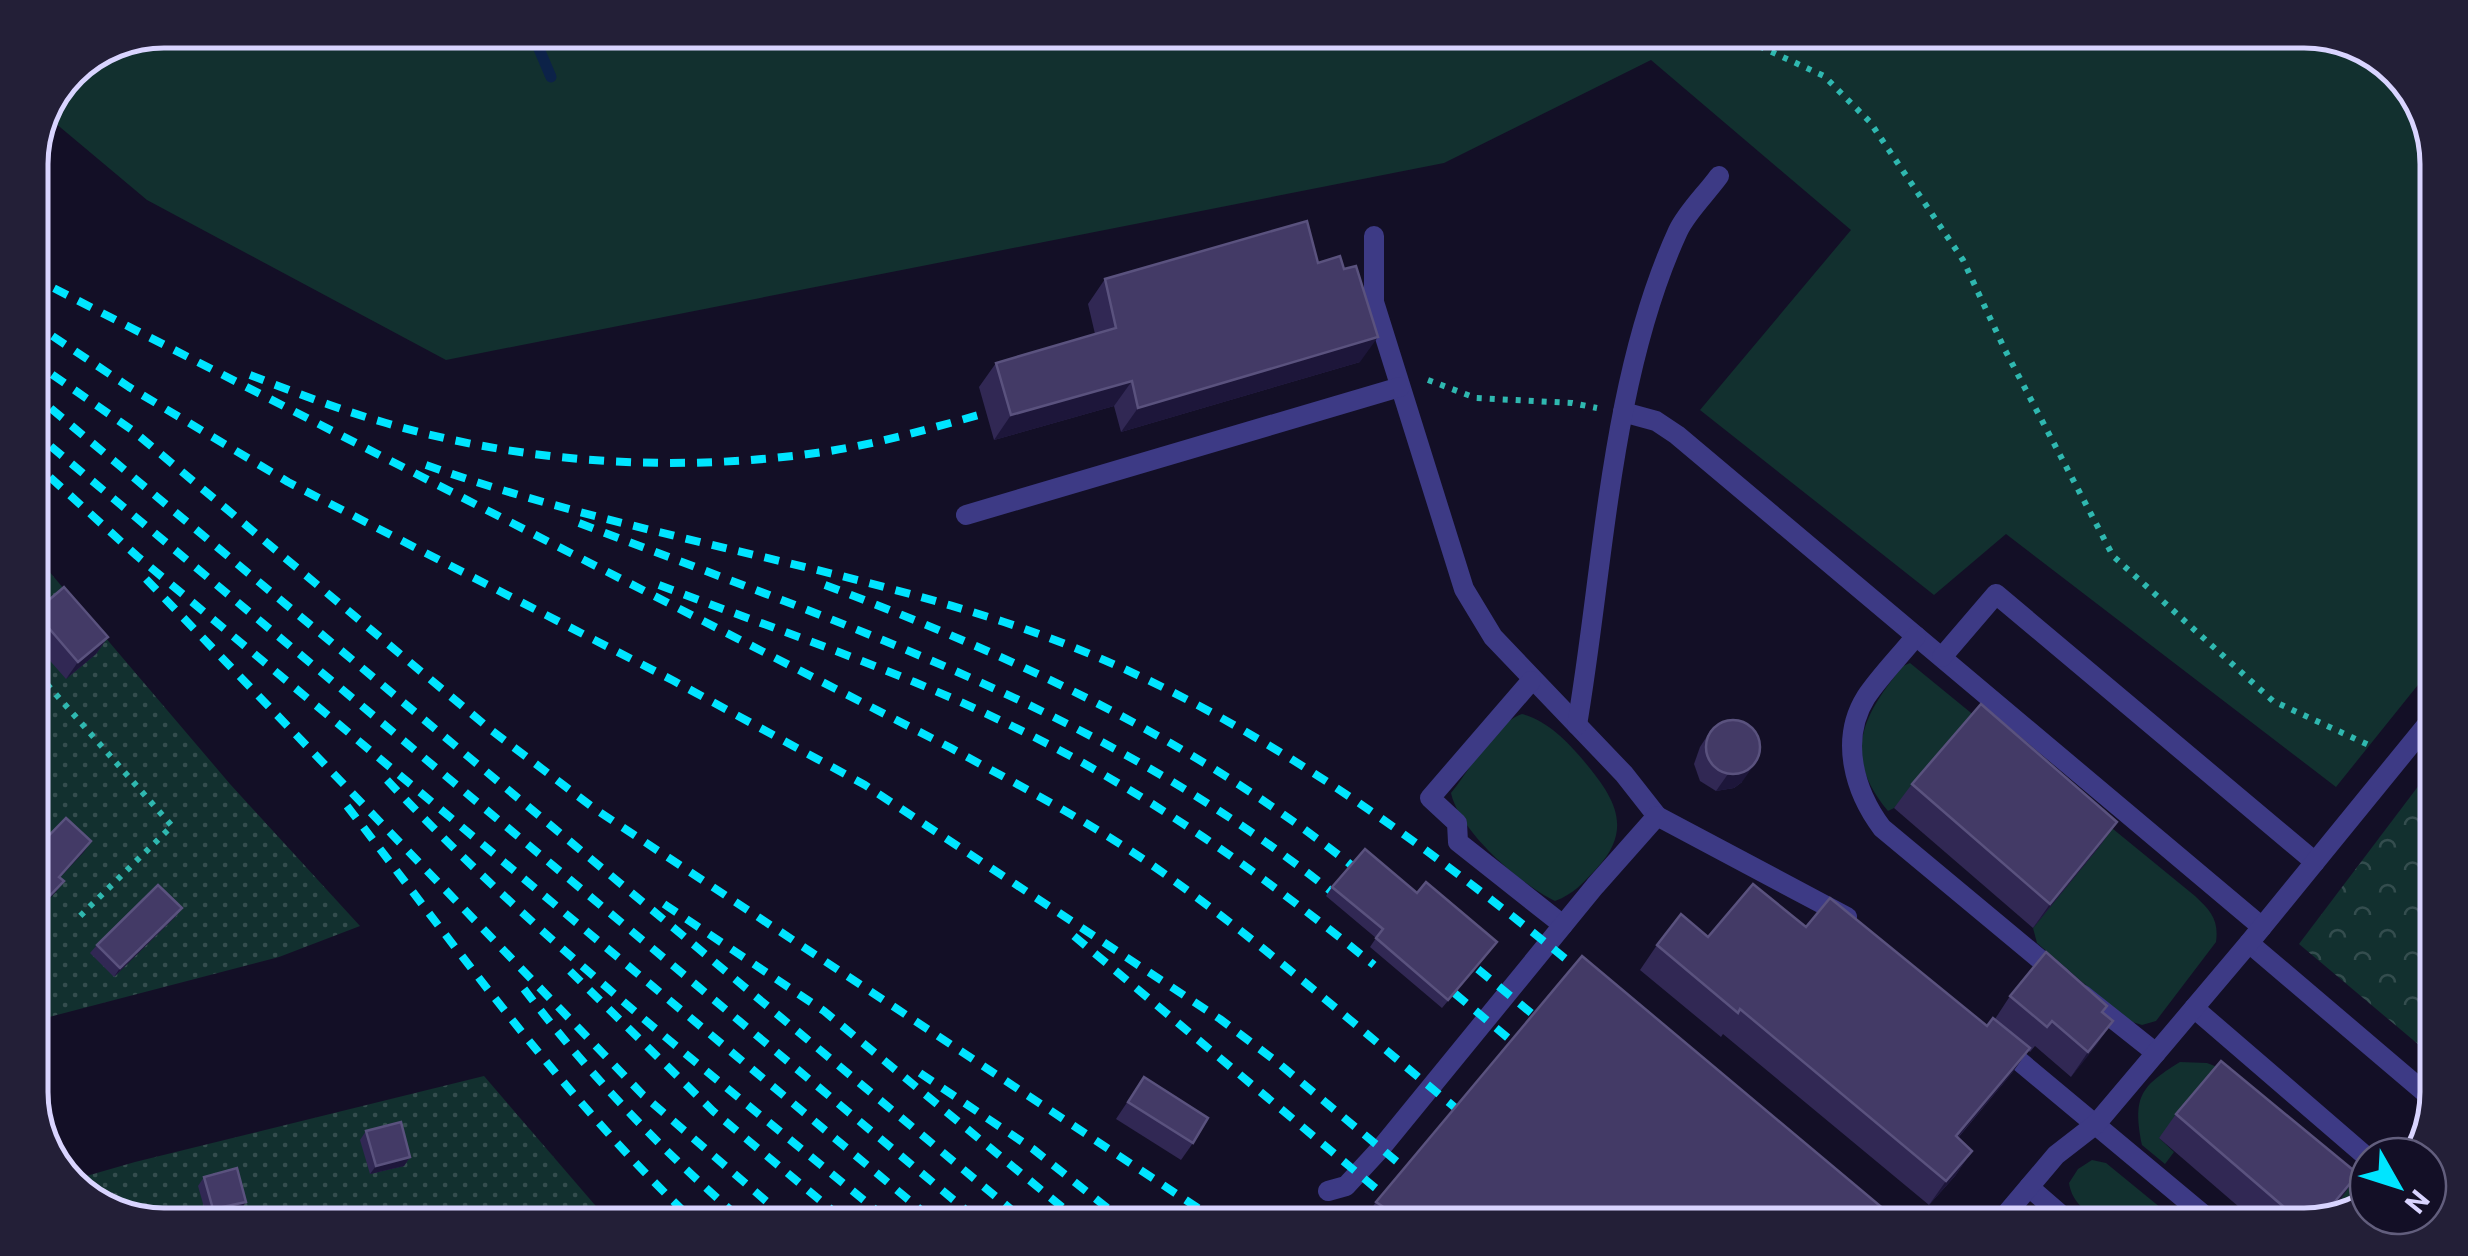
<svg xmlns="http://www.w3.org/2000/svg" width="2468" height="1256" font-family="Roboto,sans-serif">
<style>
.green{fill:#12302f}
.forest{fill:url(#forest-crowns)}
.park{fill:url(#park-dots)}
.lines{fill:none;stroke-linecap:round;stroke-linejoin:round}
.stream{stroke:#0c2248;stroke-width:11}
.path{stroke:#2fb8b0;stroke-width:6;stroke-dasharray:5 8;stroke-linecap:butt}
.service{stroke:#3d3a85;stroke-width:20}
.rail{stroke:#00e5ff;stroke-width:8;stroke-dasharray:15 12;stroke-linecap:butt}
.wall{fill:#312854}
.shaded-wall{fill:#1d163a}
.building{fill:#433a66;stroke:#5a527e;stroke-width:2.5}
.rim{fill:none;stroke:#d9d4ff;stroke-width:5}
</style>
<defs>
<pattern id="forest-crowns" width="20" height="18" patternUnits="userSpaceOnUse" patternTransform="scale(2.5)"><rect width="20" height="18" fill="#12302f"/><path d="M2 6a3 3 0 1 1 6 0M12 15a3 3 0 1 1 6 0" fill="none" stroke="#344d4e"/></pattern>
<pattern id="park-dots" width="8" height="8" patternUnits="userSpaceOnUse" patternTransform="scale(2.5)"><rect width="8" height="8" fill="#12302f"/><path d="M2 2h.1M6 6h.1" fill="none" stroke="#344d4e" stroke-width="1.8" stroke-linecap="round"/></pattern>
</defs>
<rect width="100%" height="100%" fill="#130f26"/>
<g class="green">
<polygon points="164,30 1410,30 1410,38 1494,48 1536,30 2304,30 2364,44 2416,90 2438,155 2438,660 2336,787 2006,534 1934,595 1700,410 1851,230 1651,60 1444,163 446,360 147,200 48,117 70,69"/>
<path d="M 1910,663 L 2195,896 C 2211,911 2219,920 2216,942 L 2156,1021 L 2142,1025 L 2126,1020 L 2037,943 L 2033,928 L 2099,846 L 1964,729 L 1894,808 L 1888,811 C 1841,755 1863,715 1903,666 Z"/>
<path d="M 1522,714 C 1547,721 1566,740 1583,760 C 1613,796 1635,827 1597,868 C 1584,882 1574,894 1555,901 C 1521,885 1459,831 1451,793 C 1469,771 1495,723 1522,714 Z"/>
<path d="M 2180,1062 L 2207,1063 L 2230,1072 L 2159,1138 L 2174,1152 L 2165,1164 L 2142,1145 C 2133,1098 2139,1087 2180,1062 Z"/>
<polygon points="2310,1141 2368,1191 2368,1209 2321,1222"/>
<path d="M 2092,1160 L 2106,1163 L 2183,1226 L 2104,1226 C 2089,1213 2072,1204 2069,1183 L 2078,1169 Z"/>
</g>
<polygon class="forest" points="2438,760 2438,1061 2299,944"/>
<g class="park">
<polygon points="1410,30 1536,30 1494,48 1410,39"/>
<polygon points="30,549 230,784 360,926 279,957 30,1022"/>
<polygon points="484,1076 613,1226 164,1226 104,1212 69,1181 135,1162"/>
</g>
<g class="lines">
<polyline class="stream" points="531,30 551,77"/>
<g class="path">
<polyline points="1724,30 1824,76 1870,122 1963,260 2005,350 2113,556 2273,701 2373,747"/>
<polyline points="1428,380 1476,398 1572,403 1597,408"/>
<polyline points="30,665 172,826 75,921"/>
</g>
<g class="service">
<polyline points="1374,236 1374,302 1464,589 1493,637 1624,774 1657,816"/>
<polyline points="1623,412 1656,421 1677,435 2262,927"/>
<polyline points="966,515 1400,387"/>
<path d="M 1916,636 C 1900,656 1880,676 1866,697 C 1839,740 1855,792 1882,828 L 2061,977"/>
<polyline points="1942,657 1996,594 2315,862"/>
<polyline points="1531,681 1430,798 1457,823 1458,842 1563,925"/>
<path d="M 1577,725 C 1604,566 1610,379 1678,231 C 1687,212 1706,194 1719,176"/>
<polyline points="2249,943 2436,1102"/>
<polyline points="2083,995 2156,1053"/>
<polyline points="2194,1008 2368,1158"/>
<polyline points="2000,1045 2217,1226"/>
<polyline points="2029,1187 2074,1226"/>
<polyline points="1328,1191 1346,1186 1381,1148 1595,886 1657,816 1847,917"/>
<polyline points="1996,1226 2056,1155 2096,1124 2249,943 2438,711"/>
</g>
<g class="rail">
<path d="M 30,276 L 951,748 C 1018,785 1086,820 1149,863 C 1257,938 1356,1026 1458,1110"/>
<polyline points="30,321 129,387 288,482 674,681 865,785 1220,1019 1277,1062 1407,1170"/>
<polyline points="30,359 132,430 491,730 595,809 1225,1226"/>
<path d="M 250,375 C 294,392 340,410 386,423 C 526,464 679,473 823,452 C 878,444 932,428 986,413"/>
<polyline points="30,391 1031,1226"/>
<polyline points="30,429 985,1226"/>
<polyline points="30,459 137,556 940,1226"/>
<path d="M 426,465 C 614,532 814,560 1004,622 C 1225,694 1417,836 1595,983"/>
<path d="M 579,523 C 856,629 1121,716 1353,909"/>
<polyline points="146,579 643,1095 795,1226"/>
<path d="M 659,585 C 777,630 898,670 1012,726 C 1144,790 1261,873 1374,965"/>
<path d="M 825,585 C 1021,659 1210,747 1372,882"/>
<path d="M 387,780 C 541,944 722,1082 895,1226"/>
<path d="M 347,806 C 459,951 565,1100 699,1226"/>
<polyline points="664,904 824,1011 1085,1226"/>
<polyline points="1074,936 1385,1196"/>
<polyline points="1457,952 1536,1017"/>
<polyline points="570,971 713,1111 851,1226"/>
<polyline points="1434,976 1514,1043"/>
<path d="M 524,989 C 591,1077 665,1154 749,1226"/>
<polyline points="920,1073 1033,1149 1130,1226"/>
</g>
</g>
<g class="wall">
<polygon points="1318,263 1360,362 1121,432 1114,406 994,440 979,387 996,363 1095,334 1088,304 1105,279"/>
<polygon points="35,612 108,637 96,654 66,679 30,638 30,618"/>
<polygon points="1711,730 1742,782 1734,788 1716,791 1700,781 1694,764 1700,747"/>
<polygon points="1912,784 2117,822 2099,847 2033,928 1894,808"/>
<polygon points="1332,887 1417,893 1497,942 1442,1008 1370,947 1376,938 1326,896"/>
<polygon points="182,908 176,916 114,977 90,953 97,945"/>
<polygon points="1806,927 1987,1026 1995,1019 2010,996 2102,1012 2113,1021 2071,1077 2035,1046 2030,1052 2028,1050 2012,1073 1958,1138 1972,1151 1955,1176 1929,1205 1723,1034 1721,1037 1640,970 1657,945 1708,937"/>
<polygon points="1144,1077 1193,1143 1181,1160 1116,1119"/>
<polygon points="2176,1114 2341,1199 2321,1222 2305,1226 2261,1226 2159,1138"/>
<polygon points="366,1131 410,1157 404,1166 370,1174 360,1140"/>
<polygon points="204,1177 240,1211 207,1218 198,1186"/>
<polygon points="1376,1202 1904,1226 1359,1226"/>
</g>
<g class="shaded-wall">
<polygon points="1378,337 1360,362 1121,432 1138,408"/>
<polygon points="1132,381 1114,406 994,440 1011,415"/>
<polygon points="108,637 96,654 66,679 78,662"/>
<polygon points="1754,765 1742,782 1734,788 1716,791 1728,774"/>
<polygon points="2117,822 2099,847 2033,928 2050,904"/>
<polygon points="91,841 84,852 51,887 59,877"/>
<polygon points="64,881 56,892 30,919 30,916"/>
<polygon points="182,908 176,916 114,977 120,968"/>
<polygon points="2113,1021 2096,1046 2071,1077 2088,1052"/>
<polygon points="2030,1048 2012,1073 1938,1161 1956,1136"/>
<polygon points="1972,1151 1955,1176 1929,1205 1946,1181"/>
<polygon points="410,1157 404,1166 370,1174 376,1166"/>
<polygon points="2358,1174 2341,1199 2321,1222 2317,1223"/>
<polygon points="246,1202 240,1211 207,1218 213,1209"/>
</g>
<g class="building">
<polygon points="1307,221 1318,263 1340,256 1344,269 1356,266 1378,337 1138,408 1132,381 1011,415 996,363 1116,328 1105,279"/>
<polygon points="64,587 108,637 78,662 35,612"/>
<polygon points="1981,704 2117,822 2050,904 1912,784"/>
<circle cx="1733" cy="747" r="27"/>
<polygon points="66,818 91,841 59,877 64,881 30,916 30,855"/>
<polygon points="1365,849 1417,893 1426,882 1497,942 1448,1000 1376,938 1383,929 1332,887"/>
<polygon points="1753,884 1806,927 1830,898 1987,1026 1993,1018 2030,1048 1956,1136 1972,1151 1946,1181 1740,1009 1738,1013 1657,945 1681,914 1708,937"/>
<polygon points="158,885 182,908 120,968 97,945"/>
<polygon points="2046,952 2107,1006 2102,1012 2113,1021 2088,1052 2052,1021 2047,1027 2010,996"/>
<polygon points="1582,956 1904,1226 1365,1226 1382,1206 1376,1202"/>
<polygon points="2221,1061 2358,1174 2317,1223 2306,1226 2176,1114"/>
<polygon points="1144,1077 1208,1118 1193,1143 1128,1102"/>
<polygon points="401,1122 410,1157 376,1166 366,1131"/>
<polygon points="237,1168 246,1202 213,1209 204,1177"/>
<polygon points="112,1194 118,1215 104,1212 90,1199"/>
</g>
<path d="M0 0H2468V1256H0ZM164 48H2304A116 116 0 0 1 2420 164V1092A116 116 0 0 1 2304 1208H164A116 116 0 0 1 48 1092V164A116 116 0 0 1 164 48Z" fill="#231f37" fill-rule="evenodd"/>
<path class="rim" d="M164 48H2304A116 116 0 0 1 2420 164V1092A116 116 0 0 1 2304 1208H164A116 116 0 0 1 48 1092V164A116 116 0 0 1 164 48Z"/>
<g transform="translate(2398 1186) rotate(129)"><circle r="48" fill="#130f26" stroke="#625e7d" stroke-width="2.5"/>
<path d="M0-8L18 38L0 25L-18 38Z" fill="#00e5ff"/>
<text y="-15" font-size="28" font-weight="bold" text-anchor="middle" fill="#d9d4ff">N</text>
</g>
</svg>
